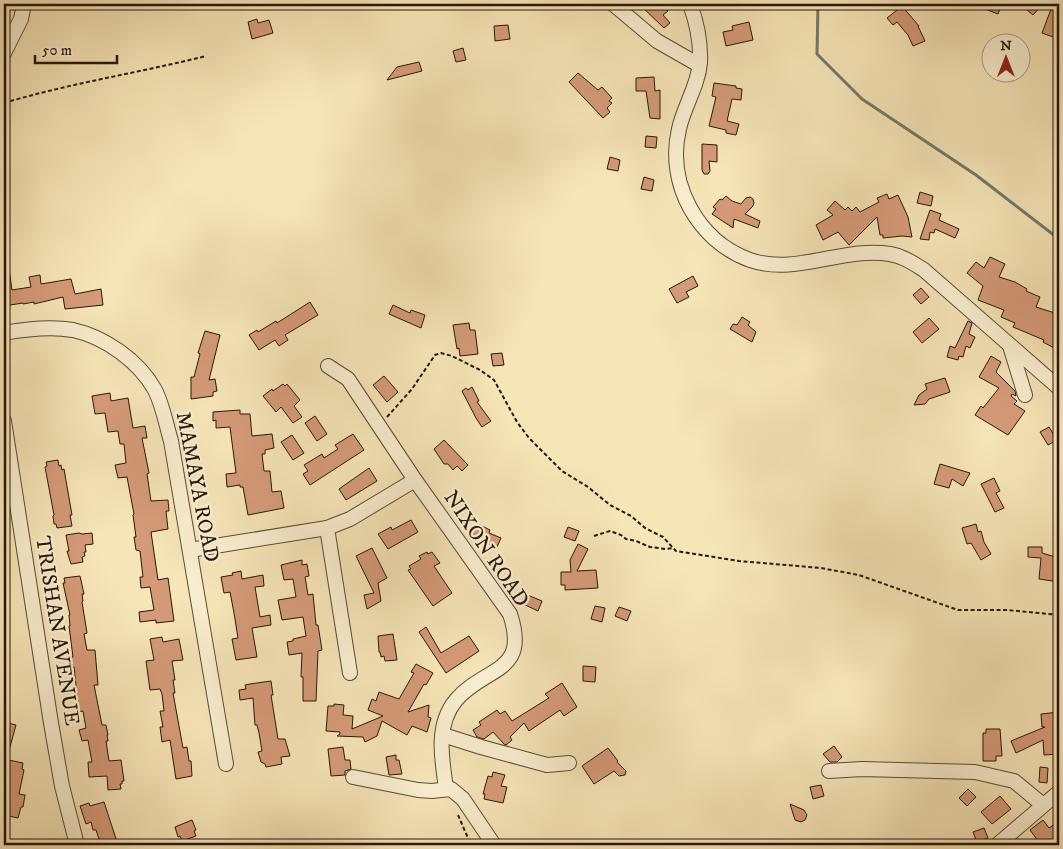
<svg xmlns="http://www.w3.org/2000/svg" width="1063" height="849" font-family="'IM FELL DW Pica',serif">
<style>
.lines{fill:none;stroke-linecap:round;stroke-linejoin:round}
.stream{stroke:#6e7c6d;stroke-width:3}
.building{fill:#d59a77;stroke:#27170b}
.minor-casing{stroke:#5b4a36;stroke-width:16}
.path{stroke:#27170b;stroke-width:2;stroke-dasharray:4 2.5;stroke-linecap:butt}
.minor{stroke:#f9eed0;stroke-width:14}
.labels{text-anchor:middle;dominant-baseline:central;stroke-width:4.5;stroke-linejoin:round;paint-order:stroke}
.street-label{font-size:21px;fill:#27170b;stroke:#f9eed0}
</style>
<rect width="100%" height="100%" fill="#f6e5b7"/>
<filter id="stains"><feTurbulence type="fractalNoise" baseFrequency=".004" numOctaves="4"/><feColorMatrix values="0 0 0 0 .2 0 0 0 0 .09 0 0 0 0 .02 0 0 0 .5 -.17"/></filter>
<radialGradient id="worn" r=".72"><stop offset=".6" stop-color="#630" stop-opacity="0"/><stop offset="1" stop-color="#630" stop-opacity=".3"/></radialGradient>
<g class="lines">
<polyline class="stream" points="818,4 817,54 862,99 976,175 1059,239"/>
</g>
<g class="building">
<polygon points="639,4 660,4 668,11 663,15 670,23 664,28"/>
<polygon points="972,4 1002,4 998,14"/>
<polygon points="1020,4 1043,4 1033,15"/>
<polygon points="1053,4 1059,4 1059,39 1042,33"/>
<polygon points="902,6 919,26 918,26 925,41 913,46 908,35 897,22 893,25 887,18"/>
<polygon points="257,19 258,23 269,20 273,33 252,39 248,22"/>
<polygon points="749,22 753,40 726,46 723,32 733,30 732,26"/>
<polygon points="508,25 510,39 495,41 494,26"/>
<polygon points="463,48 466,60 456,62 453,51"/>
<polygon points="419,62 422,71 387,80 397,67"/>
<polygon points="578,73 598,90 602,87 612,98 609,101 612,103 607,108 610,112 603,118 569,82"/>
<polygon points="654,77 655,91 660,90 660,119 650,118 646,91 636,91 636,78"/>
<polygon points="714,83 736,86 736,88 742,89 741,100 732,99 727,121 739,124 736,135 726,133 726,130 709,126 716,97 712,96"/>
<polygon points="646,136 657,137 656,148 645,147"/>
<polygon points="702,144 717,145 717,162 709,161 710,171 708,174 704,174 702,170"/>
<polygon points="610,157 620,160 618,171 607,169"/>
<polygon points="644,177 654,180 652,191 641,189"/>
<polygon points="920,192 933,196 931,206 917,203"/>
<polygon points="887,194 889,199 898,195 908,217 912,237 902,236 883,238 883,235 880,235 877,217 849,245 838,232 823,240 816,225 833,215 827,210 835,201 845,210 848,207 852,211 856,207 860,212 879,202 877,198"/>
<polygon points="726,196 732,201 741,204 746,198 750,197 753,199 754,203 753,206 745,214 760,221 758,228 734,219 733,228 712,214 716,209 713,207 720,199 722,200"/>
<polygon points="930,210 941,214 939,220 959,229 955,238 935,229 934,233 930,232 929,240 920,239"/>
<polygon points="990,257 1005,264 999,277 1015,282 1027,289 1026,291 1040,297 1036,307 1058,314 1055,321 1059,322 1059,343 1056,349 1043,342 1044,340 1013,327 1015,323 1001,317 1004,310 978,300 983,286 967,273 976,262 984,268"/>
<polygon points="4,269 9,269 12,290 31,287 29,277 40,275 41,284 71,279 75,294 101,289 103,305 65,309 63,297 34,304 34,302 23,304 23,303 4,306"/>
<polygon points="693,276 698,286 686,292 689,297 677,303 669,289"/>
<polygon points="921,288 929,297 921,304 913,295"/>
<polygon points="310,302 318,315 285,335 288,340 279,346 275,340 259,350 249,335 257,330 258,332 276,321 277,323"/>
<polygon points="393,305 410,313 411,310 425,315 421,328 389,314"/>
<polygon points="742,317 750,322 748,325 756,332 752,342 730,329 733,324 737,325"/>
<polygon points="929,318 939,329 922,343 913,332"/>
<polygon points="968,321 972,323 969,334 975,337 970,348 966,346 963,357 959,356 958,360 947,357 950,346 955,348"/>
<polygon points="469,323 470,330 475,330 478,354 460,356 459,348 457,349 453,325"/>
<polygon points="205,331 220,335 209,380 215,379 217,391 213,392 213,396 191,399 191,377 194,377 200,354 198,353"/>
<polygon points="502,353 504,365 493,366 491,354"/>
<polygon points="991,356 1001,362 996,372 1015,391 1016,396 1012,394 1011,396 1017,401 1014,404 1025,411 1008,435 975,415 981,406 983,408 999,388 979,377"/>
<polygon points="384,376 398,392 387,402 373,385"/>
<polygon points="945,378 950,392 929,399 925,404 914,405 919,395 927,389 925,384"/>
<polygon points="283,384 285,386 287,384 300,400 294,406 302,417 293,423 281,407 276,412 263,396 272,389 273,391"/>
<polygon points="472,387 479,401 477,402 491,421 482,427 476,418 462,391 466,388 468,390"/>
<polygon points="110,393 111,401 128,398 133,428 145,426 147,438 142,438 149,473 147,474 151,501 168,500 169,511 166,511 168,529 151,532 158,580 168,578 174,621 156,623 156,620 140,622 139,612 154,610 150,587 141,588 140,577 143,577 140,551 136,550 134,537 136,537 133,515 134,514 127,477 118,478 115,465 126,463 124,444 120,444 118,431 108,432 105,413 95,414 92,396"/>
<polygon points="240,410 240,414 250,414 252,436 272,434 274,448 265,450 265,454 262,454 264,471 270,471 272,492 281,491 284,508 248,515 243,487 240,487 240,485 227,487 226,474 236,473 230,427 216,428 216,420 213,421 213,412"/>
<polygon points="315,416 327,434 317,441 305,423"/>
<polygon points="1049,427 1057,440 1048,445 1040,432"/>
<polygon points="353,434 364,450 310,485 303,474 308,471 304,465 322,454 324,458 338,449 335,445"/>
<polygon points="292,435 304,453 293,460 281,442"/>
<polygon points="444,440 468,465 462,471 457,466 453,470 448,464 444,464 434,449"/>
<polygon points="58,460 59,466 61,465 62,470 64,469 72,515 70,515 72,526 57,528 56,524 54,524 53,516 54,515 45,467 47,466 46,462"/>
<polygon points="940,464 970,473 963,486 952,479 949,488 934,484"/>
<polygon points="369,468 377,481 346,500 339,489"/>
<polygon points="994,478 1000,491 996,493 1004,508 995,512 981,484"/>
<polygon points="411,520 418,532 388,549 378,534 391,527 392,530"/>
<polygon points="476,523 490,530 489,533 501,538 497,547 484,542 483,545 469,538"/>
<polygon points="976,524 978,532 981,531 984,542 991,554 981,560 971,543 967,544 962,528"/>
<polygon points="568,527 579,531 575,541 564,537"/>
<polygon points="79,533 82,534 92,533 93,544 85,545 86,552 84,552 85,556 82,557 83,562 71,564 67,551 69,551 66,535"/>
<polygon points="578,544 588,549 577,571 596,570 598,588 565,590 565,585 561,585 561,572 571,572 570,560"/>
<polygon points="1028,547 1042,547 1042,553 1059,558 1059,582 1039,579 1041,558 1028,557"/>
<polygon points="372,548 387,578 378,583 381,601 367,609 364,595 374,593 356,556"/>
<polygon points="427,552 428,554 432,552 440,563 434,566 452,593 433,606 408,570 411,569 409,566 421,559 419,556"/>
<polygon points="302,560 302,565 307,564 309,576 305,577 308,595 313,594 316,625 318,625 322,650 318,651 316,701 303,701 303,677 301,677 302,653 289,655 287,642 293,641 293,639 306,636 303,617 282,620 278,600 296,597 293,579 284,580 281,565"/>
<polygon points="241,571 242,579 263,575 264,586 255,587 260,617 270,615 271,625 252,628 257,657 236,660 232,639 238,638 234,613 230,592 224,593 221,577 233,575 232,573"/>
<polygon points="80,576 84,594 82,594 83,601 82,602 87,633 84,634 87,650 95,650 98,685 94,685 102,725 106,725 108,735 107,735 108,741 106,741 109,761 121,760 124,781 122,781 122,784 120,784 121,789 108,790 107,776 89,777 88,762 92,762 88,740 82,741 79,730 86,728 83,711 78,712 76,703 78,703 74,667 72,668 71,657 73,657 69,626 70,626 69,615 70,615 63,583 65,583 64,578"/>
<polygon points="525,594 542,601 538,611 521,603"/>
<polygon points="595,606 605,608 602,622 591,619"/>
<polygon points="619,607 631,611 627,621 615,616"/>
<polygon points="426,627 441,653 469,636 479,651 446,673 419,632"/>
<polygon points="393,634 397,660 385,661 384,656 381,657 380,652 379,652 378,636"/>
<polygon points="162,637 163,642 179,639 183,660 172,661 175,680 173,680 175,693 173,693 183,748 187,747 189,761 191,761 192,776 176,779 170,740 162,742 160,727 163,727 160,711 164,711 162,694 160,689 150,690 146,661 154,660 150,639"/>
<polygon points="416,664 433,673 426,685 424,684 408,712 429,705 428,717 431,718 427,732 412,726 407,735 382,721 377,736 365,742 363,737 337,736 340,734 340,732 326,731 328,706 334,706 334,704 344,705 343,715 353,716 352,729 383,716 368,710 372,699 376,701 379,692 399,699 414,673 411,672"/>
<polygon points="583,666 596,667 595,682 583,681"/>
<polygon points="271,681 273,695 271,695 278,739 285,739 290,756 281,757 282,764 266,767 265,764 261,762 258,752 262,751 259,733 257,725 255,725 253,698 240,700 239,690 246,689 245,685 250,684"/>
<polygon points="562,683 577,707 564,716 560,710 529,731 524,723 510,737 512,740 506,745 504,744 493,732 484,739 477,737 473,730 481,725 479,722 497,710 500,714 505,711 512,721 549,698 545,694"/>
<polygon points="1059,712 1059,754 1044,755 1043,740 1016,753 1011,741 1045,727 1042,727 1041,714"/>
<polygon points="4,722 16,725 7,758 4,758"/>
<polygon points="986,729 1000,729 1002,756 996,756 996,761 983,761 983,733 986,733"/>
<polygon points="834,746 842,757 837,762 830,762 823,754"/>
<polygon points="343,747 345,760 350,760 351,769 345,771 345,775 331,776 328,749"/>
<polygon points="608,748 618,761 617,762 626,771 625,775 619,776 614,771 594,784 582,766"/>
<polygon points="396,755 396,760 399,760 402,774 389,775 386,757"/>
<polygon points="4,759 23,763 22,769 24,770 19,794 25,795 23,807 21,807 18,818 4,815 7,798 4,797"/>
<polygon points="1040,767 1048,768 1047,783 1039,782"/>
<polygon points="493,772 505,775 501,786 507,787 503,803 484,799 485,794 483,794 488,776 492,777"/>
<polygon points="821,785 824,796 813,799 810,787"/>
<polygon points="968,789 976,797 967,806 959,798"/>
<polygon points="1000,796 1011,809 992,824 981,812"/>
<polygon points="104,802 118,845 101,845 96,830 93,830 91,822 86,824 80,806 89,803 90,806"/>
<polygon points="790,804 804,810 807,815 805,820 801,822 795,820"/>
<polygon points="192,820 196,830 194,831 196,836 182,841 180,836 178,837 175,827"/>
<polygon points="1043,820 1049,828 1059,821 1059,842 1055,845 1041,845 1030,830"/>
<polygon points="984,828 988,838 977,842 973,832"/>
</g>
<g class="lines">
<defs>
<g id="minor">
<polyline points="613,4 657,41 699,65"/>
<path d="M 690,4 C 697,23 701,42 700,63 C 698,86 684,106 679,129 C 666,184 698,241 750,260 C 796,276 844,246 890,254 C 903,256 913,263 924,270 L 1059,388"/>
<polyline points="4,53 21,19 24,4"/>
<path d="M 4,333 C 26,329 50,326 73,330 C 105,337 139,361 155,390 C 163,406 166,424 171,441 L 226,764"/>
<polyline points="1010,346 1025,395"/>
<path d="M 328,366 L 348,379 L 415,480 L 510,614 C 530,674 485,666 456,700 C 435,725 442,760 446,788"/>
<polyline points="4,421 51,723 62,786 77,845"/>
<polyline points="327,528 350,673"/>
<polyline points="190,550 327,528 350,519 415,480"/>
<polyline points="443,735 481,747 547,765 569,763"/>
<polyline points="829,771 862,769 975,772 1014,781 1043,805"/>
<polyline points="353,777 418,790 432,791 451,789 463,799 494,845"/>
<polyline points="997,845 1059,792"/>
</g>
</defs>
<use href="#minor" class="minor-casing"/>
<g class="path">
<path d="M 4,103 C 71,83 138,73 206,56"/>
<polyline points="387,417 412,389 435,355 441,353 452,356 480,370 494,380 517,422 529,438 562,471 588,487 610,505 631,516 645,528 663,537 676,551 739,561 821,568 859,575 958,610 1007,610 1059,615"/>
<polyline points="594,536 610,531 621,535 626,539 636,541 650,547 666,549 674,548"/>
<polyline points="458,815 471,845"/>
</g>
<use href="#minor" class="minor"/>
</g>
<g class="labels">
<g class="street-label">
<text transform="translate(197 487) rotate(79)">MAMAYA ROAD</text>
<text transform="translate(486 549) rotate(56)">NIXON ROAD</text>
<text transform="translate(57 631) rotate(81)">TRISHAN AVENUE</text>
</g>
</g>
<rect width="1063" height="849" fill="none" stroke="#f6e5b7" stroke-width="20"/>
<rect x="5" y="5" width="1053" height="839" fill="none" stroke="#27170b" stroke-width="2.5"/>
<rect x="10" y="10" width="1043" height="829" fill="none" stroke="#27170b"/>
<g transform="translate(1006 58)"><circle r="24" fill="#f9eed0" stroke="#a59881"/>
<path d="M0-4L9 19L0 12L-9 19Z" fill="#8f2418"/>
<text y="-8" font-size="14" font-weight="bold" text-anchor="middle" fill="#27170b">N</text>
</g>
<path d="M35 55v8h82v-8" fill="none" stroke="#27170b" stroke-width="2.5"/>
<text x="42" y="55" font-size="15" fill="#27170b" stroke="#f9eed0" stroke-width="4" paint-order="stroke">50 m</text>
<rect width="100%" height="100%" filter="url(#stains)"/>
<rect width="100%" height="100%" fill="url(#worn)"/>
</svg>
